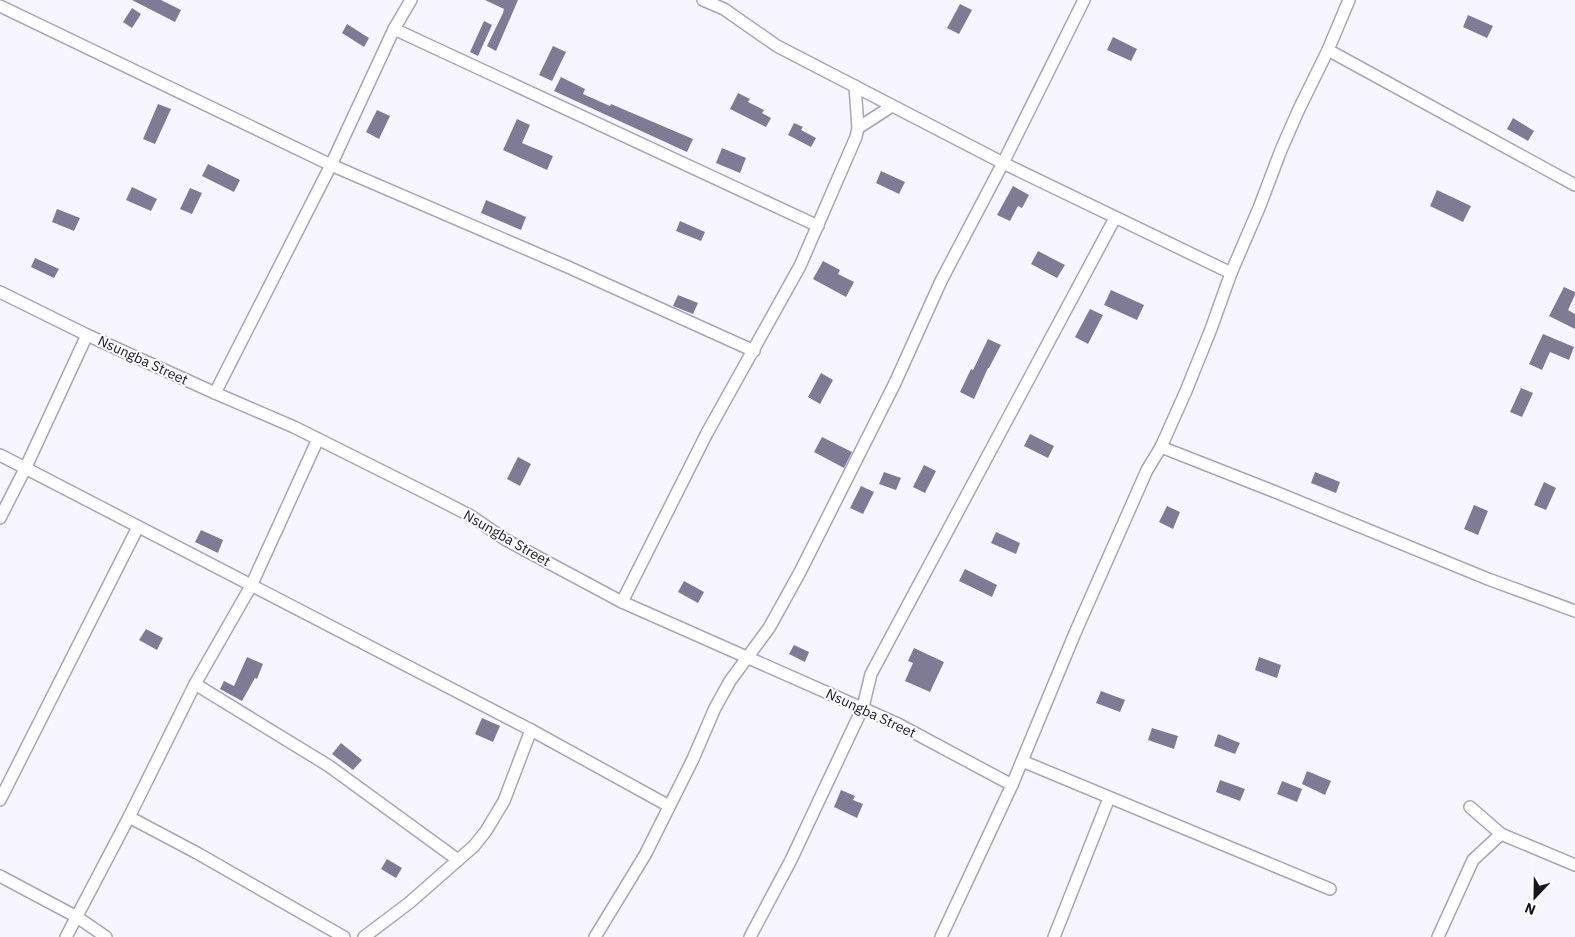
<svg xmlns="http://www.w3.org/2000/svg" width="1575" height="937" font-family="'IBM Plex Sans',sans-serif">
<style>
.building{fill:#7f7b95}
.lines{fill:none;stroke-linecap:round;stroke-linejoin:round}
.street-casing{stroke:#a8a5ba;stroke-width:14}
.street{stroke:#fff;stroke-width:11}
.labels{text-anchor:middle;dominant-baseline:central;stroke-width:4;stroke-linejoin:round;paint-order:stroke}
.street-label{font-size:14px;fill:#17161e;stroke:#fff}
</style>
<rect width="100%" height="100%" fill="#f7f5ff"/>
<g class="building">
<polygon points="132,0 161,0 181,10 175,22"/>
<polygon points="485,0 518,0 496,51 487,46 503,13 504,9"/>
<polygon points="960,4 972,10 959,34 947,28"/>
<polygon points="132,8 141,14 132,28 123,22"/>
<polygon points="1468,15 1493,26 1487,38 1463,27"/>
<polygon points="484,21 492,25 478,56 470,52"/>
<polygon points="347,24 369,38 364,47 342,33"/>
<polygon points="1113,37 1137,49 1131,61 1107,50"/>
<polygon points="553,46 566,52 552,81 539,75"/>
<polygon points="561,77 585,89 583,94 610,106 611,104 693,139 687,152 554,91"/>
<polygon points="738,93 750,99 748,102 764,110 762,113 771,118 766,127 730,109"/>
<polygon points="158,104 171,109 155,144 143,139"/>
<polygon points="377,110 390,116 379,139 366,132"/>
<polygon points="1513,118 1534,131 1528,141 1507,129"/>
<polygon points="517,119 530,125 522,143 553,156 547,170 503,150"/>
<polygon points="794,123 803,127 801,130 816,138 811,147 788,135"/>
<polygon points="722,148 746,158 740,173 716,163"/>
<polygon points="208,164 240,180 234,192 202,176"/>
<polygon points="881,171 905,182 899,194 876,183"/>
<polygon points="1013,186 1029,195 1022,208 1018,206 1010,221 997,215"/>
<polygon points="132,187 157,199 151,211 126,200"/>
<polygon points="190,188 202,193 192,214 180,209"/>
<polygon points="1437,190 1471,206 1463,222 1430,206"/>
<polygon points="486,200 526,217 521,230 481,213"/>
<polygon points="57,209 80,218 74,231 52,222"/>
<polygon points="680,221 705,232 701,241 676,231"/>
<polygon points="1038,251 1065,265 1057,278 1031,264"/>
<polygon points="35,258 59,269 54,278 31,267"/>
<polygon points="823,261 840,270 838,274 854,282 846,297 813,279"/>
<polygon points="1564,287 1575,292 1575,295 1568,310 1575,314 1575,329 1549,316"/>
<polygon points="1111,290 1144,305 1137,320 1104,305"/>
<polygon points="678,295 698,303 693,314 673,306"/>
<polygon points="1090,309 1103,315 1088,344 1075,337"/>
<polygon points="1543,334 1574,347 1569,360 1550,352 1542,370 1529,364"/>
<polygon points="988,339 1001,345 989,368 988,368 974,399 960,392 971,369 973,370"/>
<polygon points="821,373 833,380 820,404 808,397"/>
<polygon points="1521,388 1533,393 1522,417 1510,412"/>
<polygon points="1030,434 1054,446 1048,458 1024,446"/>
<polygon points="822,437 852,452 844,468 814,452"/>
<polygon points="518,457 531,464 520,486 507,479"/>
<polygon points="924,465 936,471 925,493 913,487"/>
<polygon points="884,472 901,478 896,490 879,484"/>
<polygon points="1315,472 1340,482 1336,493 1311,483"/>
<polygon points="1544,482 1556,488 1546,510 1534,505"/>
<polygon points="861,486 874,492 863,514 850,508"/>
<polygon points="1474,505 1488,511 1478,535 1464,529"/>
<polygon points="1167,506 1180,512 1173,529 1159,522"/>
<polygon points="201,530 223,540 218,553 195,542"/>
<polygon points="996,532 1020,543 1016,554 991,543"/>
<polygon points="965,569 997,585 992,597 959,581"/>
<polygon points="684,581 704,592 698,603 678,592"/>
<polygon points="146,629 163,638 157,650 139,640"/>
<polygon points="794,645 809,652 805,662 789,654"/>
<polygon points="914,648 944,662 930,692 905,681 913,663 908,661"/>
<polygon points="247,657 263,664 257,679 255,678 242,701 220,689 224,681 234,686"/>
<polygon points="1259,657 1281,665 1277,678 1255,670"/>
<polygon points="1101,691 1125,700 1120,712 1096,703"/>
<polygon points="482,718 500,726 493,742 475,734"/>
<polygon points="1152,728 1178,736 1174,749 1148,740"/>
<polygon points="1218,734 1240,743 1235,754 1214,746"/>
<polygon points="341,743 362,760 353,770 332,754"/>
<polygon points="1307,771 1331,781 1325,795 1302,784"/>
<polygon points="1220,780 1245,789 1240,801 1216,792"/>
<polygon points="1282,781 1302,789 1297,802 1277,794"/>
<polygon points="841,790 855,796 853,800 863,804 857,818 834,807"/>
<polygon points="387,859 402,868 396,878 381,869"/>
</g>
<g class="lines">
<defs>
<g id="street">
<polyline points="703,0 724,9 777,46 1003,163 1231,273"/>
<polyline points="0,6 331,165 568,267 754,351"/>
<polyline points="394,29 818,226"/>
<polyline points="1328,50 1575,185"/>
<polyline points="858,128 892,106"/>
<polyline points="0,292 87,335 215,393 294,427 432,496 471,516 506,540 622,602 898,724 1012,785"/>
<polyline points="215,393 331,165 394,29 411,0"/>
<polyline points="1161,447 1278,493 1488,579 1575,611"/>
<polyline points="0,455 531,730 669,806"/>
<polyline points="0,518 25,469 87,335"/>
<polyline points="622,602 707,433 800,266 856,137 858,128 855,86"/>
<polyline points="195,684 329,766 458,860"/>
<polyline points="1022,761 1330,889"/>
<polyline points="0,800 138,527"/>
<polyline points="1470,807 1501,834 1575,865"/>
<polyline points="129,817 197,853 344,937"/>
<polyline points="0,876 77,917 106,937"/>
<polyline points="66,937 129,817 195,684 251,586 318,439"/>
<polyline points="364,937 409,903 474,846 486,831 504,801 531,730"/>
<polyline points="595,937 645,855 693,759 715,708 730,681 769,628 800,572 895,383 941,281 1003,163 1084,0"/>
<polyline points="750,937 791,860 863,707 871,674 1115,218"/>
<polyline points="941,937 1012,785 1075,633 1147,470 1161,447 1186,391 1211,329 1231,273 1259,208 1281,150 1299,109 1328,50 1349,0"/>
<polyline points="1054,937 1109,798"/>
<polyline points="1438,937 1473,860 1501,834"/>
</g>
</defs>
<use href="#street" class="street-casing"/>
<use href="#street" class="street"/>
</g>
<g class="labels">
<g class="street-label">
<text transform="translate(143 360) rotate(25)">Nsungba Street</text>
<text transform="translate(507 538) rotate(30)">Nsungba Street</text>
<text transform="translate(871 713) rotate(25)">Nsungba Street</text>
</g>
</g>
<g transform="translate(1535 897) rotate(202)" stroke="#ffffff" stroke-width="4" paint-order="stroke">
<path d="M0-4L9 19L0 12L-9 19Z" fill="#17161e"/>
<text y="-8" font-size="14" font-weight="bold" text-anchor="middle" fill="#17161e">N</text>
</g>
</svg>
